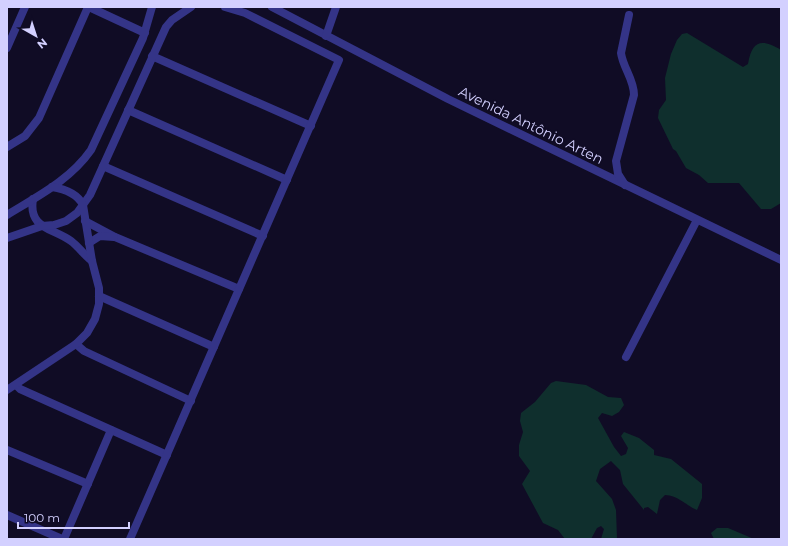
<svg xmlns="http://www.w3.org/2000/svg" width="788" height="546" font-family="Montserrat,sans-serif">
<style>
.green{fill:#0f2f2d}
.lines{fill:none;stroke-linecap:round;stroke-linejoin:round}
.minor{stroke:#343487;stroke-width:8}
.labels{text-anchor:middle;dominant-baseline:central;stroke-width:3.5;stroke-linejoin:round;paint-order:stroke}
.street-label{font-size:14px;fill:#d3d0ff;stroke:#100c25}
</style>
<rect width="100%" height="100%" fill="#100c25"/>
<g class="green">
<path d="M 687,33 L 743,67 L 748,64 C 752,41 761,38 781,50 L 781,203 L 771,209 L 761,209 L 739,183 L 708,183 L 699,175 L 686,168 L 676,151 L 673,149 L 658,118 L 659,110 L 666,100 L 665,78 L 671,54 L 677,40 L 682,34 Z"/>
<path d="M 556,381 L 586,385 L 608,397 L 621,398 L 624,405 L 619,412 L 612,416 L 602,413 L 598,418 L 614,447 L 621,456 L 626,454 L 628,448 L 621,436 L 624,432 L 639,438 L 654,450 L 654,455 L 671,459 L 702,484 L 702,498 L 697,510 C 685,505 678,495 665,495 L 660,500 L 657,514 L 648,507 L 644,508 L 644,510 L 623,484 L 620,470 L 611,461 L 600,469 L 596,481 L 612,499 L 616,510 L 617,539 L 601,539 L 604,529 L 601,526 L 597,528 L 591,539 L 565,539 L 558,530 L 543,523 L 522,484 L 530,471 L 519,456 L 519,445 L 523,432 L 520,421 L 521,413 L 535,402 L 551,383 Z"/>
<polygon points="717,528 728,528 754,539 714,539 711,533"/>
</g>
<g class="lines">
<g class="minor">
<polyline points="89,7 145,33"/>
<polyline points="272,7 448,99 781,260"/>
<polyline points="326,36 336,7"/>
<polyline points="7,48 25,7"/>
<polyline points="152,56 311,126"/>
<polyline points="128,110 287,180"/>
<polyline points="7,147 25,136 39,118 88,7"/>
<polyline points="103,166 263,236"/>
<path d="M 625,185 L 618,174 L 616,161 L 634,95 C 634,79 623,68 621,53 L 629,15"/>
<path d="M 33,199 C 28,229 53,228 71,241 C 79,247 84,255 92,261"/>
<path d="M 7,215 C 38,196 70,180 91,150 L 143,38 L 152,7"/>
<polyline points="85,221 115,237 239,289"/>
<polyline points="7,238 42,226 54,225 66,221 77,213 90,195 166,27 172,20 191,7"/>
<polyline points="89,243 100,236 114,237"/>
<polyline points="99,296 214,347"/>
<polyline points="76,344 84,351 191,401"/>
<polyline points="626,357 697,220"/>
<polyline points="16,385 20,389 167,455"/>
<path d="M 7,390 L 76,344 L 87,333 L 95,319 L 99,304 L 99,288 L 92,261 L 83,205 C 77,193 65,189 52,187"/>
<polyline points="7,450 88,484"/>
<polyline points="7,515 62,539"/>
<polyline points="64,539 111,430"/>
<polyline points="130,539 339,60 245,13 225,7"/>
</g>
</g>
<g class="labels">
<g class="street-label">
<text transform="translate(531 125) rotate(26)">Avenida Antônio Arten</text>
</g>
</g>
<rect width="788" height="546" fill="none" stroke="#d3d0ff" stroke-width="16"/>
<g transform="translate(36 36) rotate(141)" stroke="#100c25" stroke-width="3" paint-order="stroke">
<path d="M0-3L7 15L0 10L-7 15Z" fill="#d3d0ff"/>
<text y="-6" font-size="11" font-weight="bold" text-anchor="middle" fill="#d3d0ff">N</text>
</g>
<path d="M18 522v6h111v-6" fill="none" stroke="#d3d0ff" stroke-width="2"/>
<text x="24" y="522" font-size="12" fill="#d3d0ff" stroke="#100c25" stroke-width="3" paint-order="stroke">100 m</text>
</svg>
